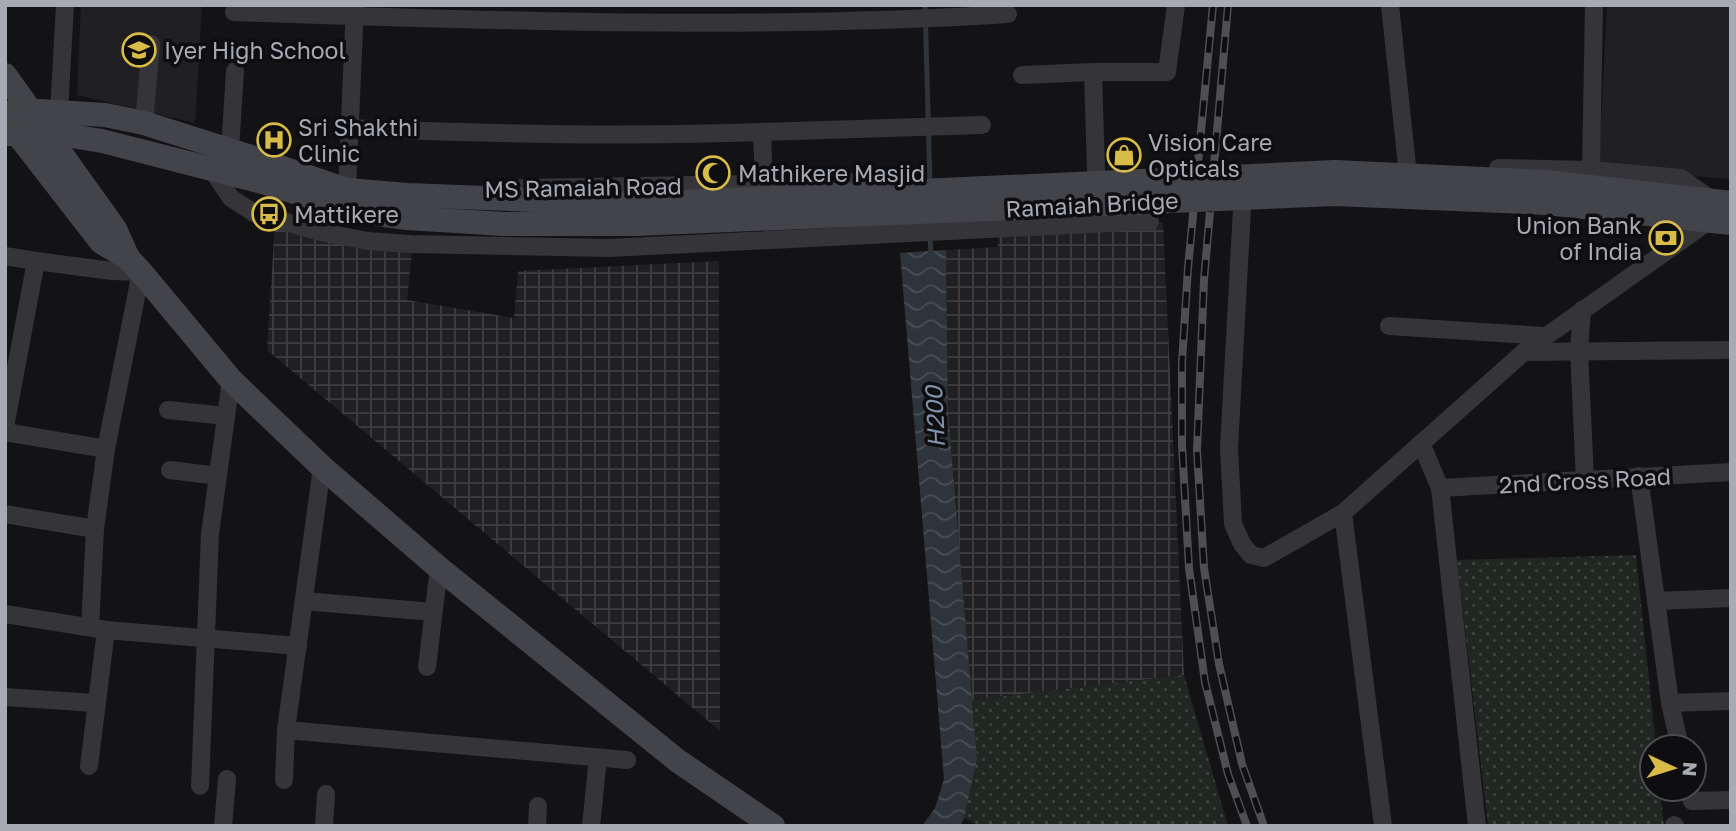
<svg xmlns="http://www.w3.org/2000/svg" width="1736" height="831" font-family="'Golos Text',sans-serif">
<style>
.built{fill:#201f21}
.industrial{fill:url(#industrial-grid)}
.grass{fill:url(#grass-dots)}
.water{fill:url(#water-waves)}
.lines{fill:none;stroke-linecap:round;stroke-linejoin:round}
.stream{stroke:#2e343c;stroke-width:5}
.street{stroke:#353539;stroke-width:18}
.secondary{stroke:#434449;stroke-width:24}
.rail-casing{stroke:#4e4f54;stroke-width:8}
.rail{stroke:#0e0e10;stroke-width:5;stroke-dasharray:16;stroke-linecap:butt}
.secondary-bridge{stroke:#434449;stroke-width:24}
.labels{text-anchor:middle;dominant-baseline:central;stroke-width:7;stroke-linejoin:round;paint-order:stroke}
.poi-label{font-size:23px;fill:#a7a9b3;stroke:#0e0e10;text-anchor:start}
.street-label{font-size:23px;fill:#a7a9b3;stroke:#0e0e10}
.water-label{font-size:24px;font-style:italic;fill:#8292aa;stroke:#0e0e10}
</style>
<defs>
<pattern id="industrial-grid" width="8" height="8" patternUnits="userSpaceOnUse" patternTransform="scale(1.75)"><rect width="8" height="8" fill="#201f21"/><path d="M0 4h8M4 0v8" fill="none" stroke="#3e3d3f"/></pattern>
<pattern id="grass-dots" width="8" height="8" patternUnits="userSpaceOnUse" patternTransform="scale(1.75)"><rect width="8" height="8" fill="#202621"/><path d="M2 2h.1M6 6h.1" fill="none" stroke="#3e433f" stroke-width="1.8" stroke-linecap="round"/></pattern>
<pattern id="water-waves" width="16" height="10" patternUnits="userSpaceOnUse" patternTransform="scale(1.75)"><rect width="16" height="10" fill="#2e343c"/><path d="M0 5q4-4 8 0t8 0" fill="none" stroke="#494f56"/></pattern>
</defs>
<rect width="100%" height="100%" fill="#131315"/>
<g class="built">
<polygon points="81,5 202,5 195,123 77,95"/>
<polygon points="1607,5 1731,5 1731,179 1599,169"/>
</g>
<g class="industrial">
<polygon points="1163,222 1184,675 972,700 948,412 946,250 998,247 998,231"/>
<polygon points="275,224 412,253 407,300 514,318 518,271 719,261 720,731 267,350"/>
</g>
<g class="grass">
<polygon points="1636,555 1656,747 1652,747 1652,789 1660,789 1664,826 1488,826 1457,560"/>
<polygon points="1184,675 1228,826 980,826 964,818 977,760 972,700"/>
</g>
<polygon class="water" points="946,250 948,412 977,760 964,818 960,826 922,826 935,808 944,779 900,253"/>
<g class="lines">
<g class="stream">
<polyline points="925,5 930,184"/>
<polyline points="930,236 931,258"/>
</g>
<g class="street">
<polyline points="355,5 347,190 358,188"/>
<polyline points="1390,5 1407,166"/>
<path d="M 234,12 C 492,21 751,30 1008,14"/>
<polyline points="1022,75 1093,72"/>
<polyline points="64,123 59,112 65,5"/>
<polyline points="144,123 151,44"/>
<path d="M 349,128 C 487,134 624,137 762,132 L 764,184"/>
<polyline points="762,132 982,125"/>
<polyline points="230,150 235,71"/>
<polyline points="1498,168 1591,170 1681,178 1712,200"/>
<polyline points="212,170 231,198 254,213 321,232 368,241 410,244 609,248 1150,221"/>
<polyline points="1591,170 1594,5"/>
<polyline points="1096,172 1093,72 1167,72 1176,5"/>
<polyline points="522,188 858,182"/>
<polyline points="1242,209 1229,448 1233,524 1242,544 1251,555 1264,558 1343,513 1524,352 1709,221"/>
<polyline points="5,256 36,261"/>
<polyline points="1582,310 1579,351 1585,480"/>
<polyline points="1389,326 1545,336"/>
<polyline points="1524,352 1731,350"/>
<polyline points="168,410 226,416"/>
<polyline points="5,427 36,261 112,271 141,272 106,449 95,529 90,627"/>
<polyline points="5,432 106,449"/>
<polyline points="1421,443 1440,488 1477,826"/>
<polyline points="170,470 218,476"/>
<polyline points="1639,476 1670,703 1680,747"/>
<polyline points="1440,488 1731,472"/>
<polyline points="1343,513 1383,826"/>
<polyline points="5,514 95,529"/>
<polyline points="304,601 433,612"/>
<polyline points="1656,601 1731,598"/>
<polyline points="5,614 106,630 298,646"/>
<polyline points="427,667 439,568"/>
<polyline points="5,697 95,703"/>
<polyline points="1670,703 1731,701"/>
<polyline points="286,730 627,760"/>
<polyline points="89,766 106,630"/>
<polyline points="284,780 286,730 322,467"/>
<polyline points="200,786 210,534 231,380"/>
<polyline points="1689,789 1692,801 1731,800"/>
<polyline points="1674,825 1675,826"/>
<polyline points="223,826 227,779"/>
<polyline points="324,826 326,794"/>
<polyline points="537,826 538,806"/>
<polyline points="591,826 598,758"/>
</g>
<g class="secondary">
<polyline points="5,75 115,229 128,258"/>
<polyline points="5,113 40,111 105,115 144,123 251,157 347,190 408,195 640,204"/>
<polyline points="5,118 101,242 128,258 141,272 231,380 322,467 439,568 678,761 773,826"/>
<polyline points="6,134 65,135 102,141 266,183 354,211 407,218 504,224 637,224"/>
<polyline points="1546,182 1731,203"/>
<polyline points="1547,203 1731,223"/>
</g>
<defs>
<g id="rail">
<polyline points="1213,5 1188,268 1182,362 1182,445 1189,568 1205,682 1228,774 1247,826"/>
<polyline points="1228,5 1204,280 1197,450 1204,568 1219,664 1242,764 1264,826"/>
</g>
</defs>
<use href="#rail" class="rail-casing"/>
<use href="#rail" class="rail"/>
<g class="secondary-bridge">
<polyline points="640,204 1335,172 1546,182"/>
<polyline points="637,224 1335,194 1547,203"/>
</g>
</g>
<defs>
<symbol id="school-ring" viewBox="-11 -11 22 22"><circle r="9.5" fill="#0e0e10" stroke="#d9bc47" stroke-width="1.5"/><path d="M0-5L7-2L0 1L-7-2ZM-4 1L0 2.5L4 1V4Q0 6-4 4Z" fill="#d9bc47"/></symbol>
<symbol id="hospital-ring" viewBox="-11 -11 22 22"><circle r="9.5" fill="#0e0e10" stroke="#d9bc47" stroke-width="1.5"/><path d="M-5-5h3v3.5h4V-5h3V5h-3V1.5h-4V5h-3Z" fill="#d9bc47"/></symbol>
<symbol id="shop-ring" viewBox="-11 -11 22 22"><circle r="9.5" fill="#0e0e10" stroke="#d9bc47" stroke-width="1.5"/><path d="M-5-2.5h2.3a2.7 3.5 0 0 1 5.4 0H5L5.5 6h-11ZM-1.5-2.5h3a1.5 2.3 0 0 0-3 0Z" fill="#d9bc47"/></symbol>
<symbol id="mosque-ring" viewBox="-11 -11 22 22"><circle r="9.5" fill="#0e0e10" stroke="#d9bc47" stroke-width="1.5"/><path d="M3.5-4.9A6 6 0 1 0 3.5 4.9A5 5 0 1 1 3.5-4.9Z" fill="#d9bc47"/></symbol>
<symbol id="bus-ring" viewBox="-11 -11 22 22"><circle r="9.5" fill="#0e0e10" stroke="#d9bc47" stroke-width="1.5"/><path d="M-5-6H5V4H4V6H2V4H-2V6H-4V4H-5ZM-3.5-4V0h7V-4ZM-3.5 1.2v1.5H-2V1.2ZM2 1.2v1.5H3.5V1.2Z" fill="#d9bc47"/></symbol>
<symbol id="bank-ring" viewBox="-11 -11 22 22"><circle r="9.5" fill="#0e0e10" stroke="#d9bc47" stroke-width="1.5"/><path d="M-6-4H6V4H-6ZM0-2.3a2.3 2.3 0 1 0 0 4.6a2.3 2.3 0 1 0 0-4.6Z" fill="#d9bc47"/></symbol>
</defs>
<g fill-rule="evenodd">
<use href="#school-ring" x="120" y="31" width="38" height="38"/>
<use href="#hospital-ring" x="255" y="121" width="38" height="38"/>
<use href="#shop-ring" x="1105" y="136" width="38" height="38"/>
<use href="#mosque-ring" x="694" y="154" width="38" height="38"/>
<use href="#bus-ring" x="250" y="195" width="38" height="38"/>
<use href="#bank-ring" x="1647" y="219" width="38" height="38"/>
</g>
<g class="labels">
<g class="poi-label">
<text x="164" y="50">Iyer High School</text>
<text x="298" y="127">Sri Shakthi<tspan x="298" dy="26">Clinic</tspan></text>
<text x="1148" y="142">Vision Care<tspan x="1148" dy="26">Opticals</tspan></text>
<text x="738" y="173">Mathikere Masjid</text>
<text x="294" y="214">Mattikere</text>
<text x="1642" y="225" text-anchor="end">Union Bank<tspan x="1642" dy="26">of India</tspan></text>
</g>
<g class="street-label">
<text transform="translate(583 187) rotate(-1)">MS Ramaiah Road</text>
<text transform="translate(1092 204) rotate(-3)">Ramaiah Bridge</text>
<text transform="translate(1585 480) rotate(-3)">2nd Cross Road</text>
</g>
<g class="water-label">
<text transform="translate(934 417) rotate(-93)">H200</text>
</g>
</g>
<rect width="1736" height="831" fill="none" stroke="#a7a9b3" stroke-width="14"/>
<g transform="translate(1673 768) rotate(94)"><circle r="33" fill="#0e0e10" stroke="#4b4c51" stroke-width="2"/>
<path d="M0-5L12 26L0 18L-12 26Z" fill="#d9bc47"/>
<text y="-10" font-size="19" font-weight="bold" text-anchor="middle" fill="#a7a9b3">N</text>
</g>
</svg>
